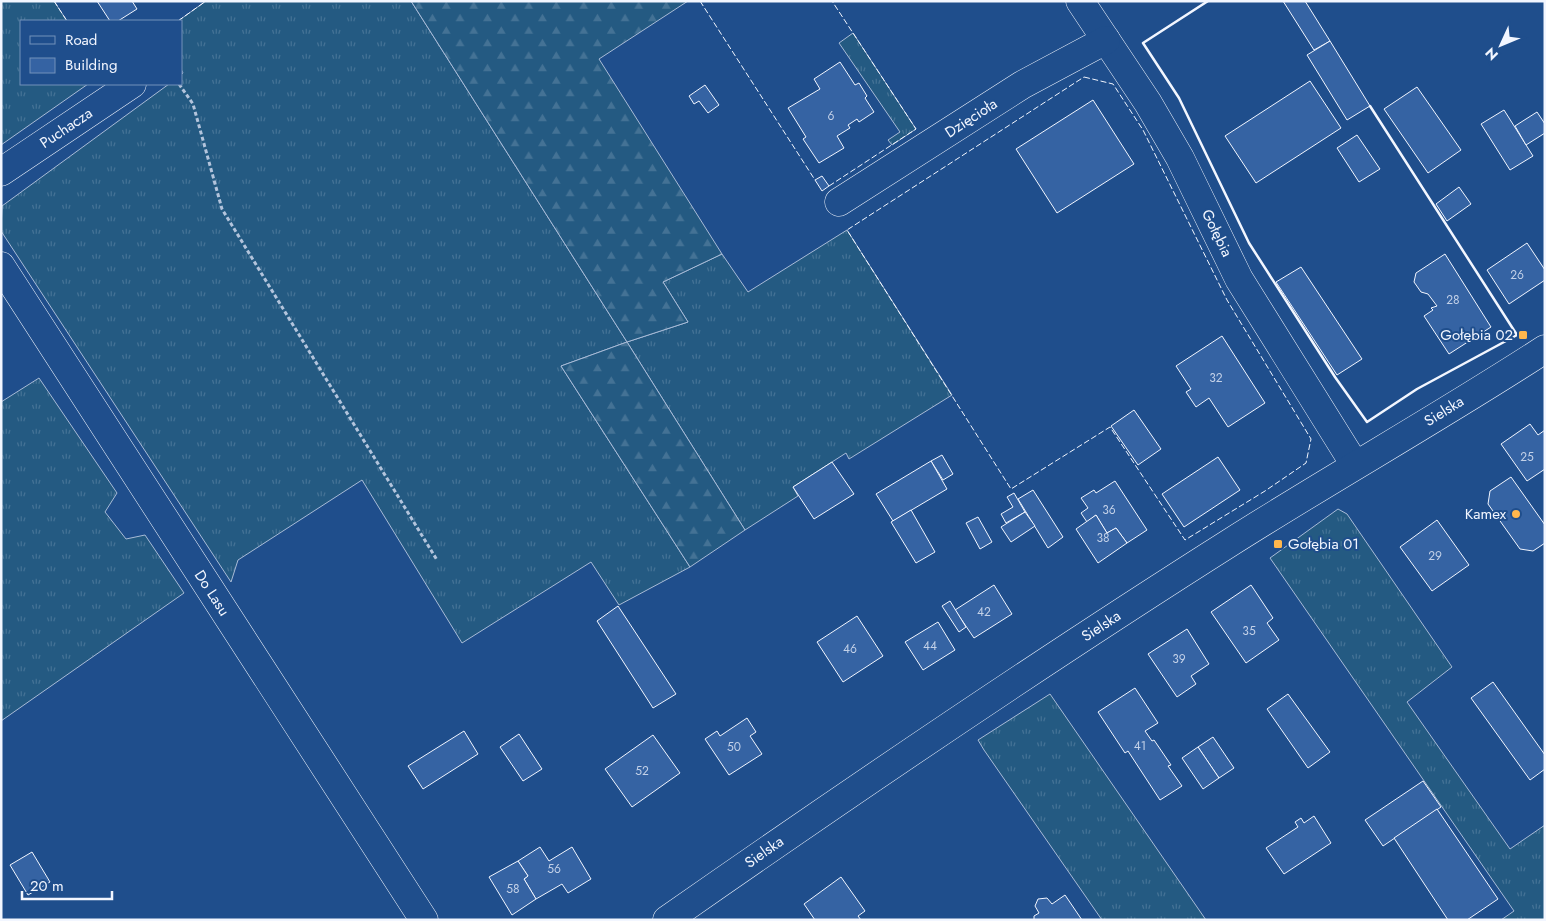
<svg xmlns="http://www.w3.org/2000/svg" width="1546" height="921" font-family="Jost,sans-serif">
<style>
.grass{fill:url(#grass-tufts);stroke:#a8bbd7}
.forest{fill:url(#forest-firs);stroke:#a8bbd7}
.building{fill:#3563a3;stroke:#f2f6ff}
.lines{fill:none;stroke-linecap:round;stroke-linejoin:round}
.minor-casing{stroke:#f2f6ff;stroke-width:29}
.tertiary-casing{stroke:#f2f6ff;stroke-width:29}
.path{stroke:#b3c4dc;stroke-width:3;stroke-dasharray:4 2.5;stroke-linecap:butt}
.minor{stroke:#1f4e8c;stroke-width:28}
.tertiary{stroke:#1f4e8c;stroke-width:28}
.fence{stroke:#f2f6ff;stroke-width:1;stroke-dasharray:6 2.5;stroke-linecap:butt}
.wall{stroke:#f2f6ff;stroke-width:2.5}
.poi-dot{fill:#ffb74d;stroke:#1f4e8c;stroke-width:2}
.labels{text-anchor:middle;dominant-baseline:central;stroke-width:4;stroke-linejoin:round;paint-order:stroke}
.number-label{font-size:12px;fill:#c3d1e8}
.street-label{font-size:15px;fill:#f2f6ff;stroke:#1f4e8c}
.poi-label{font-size:15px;fill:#f2f6ff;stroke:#1f4e8c;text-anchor:end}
</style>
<defs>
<pattern id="grass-tufts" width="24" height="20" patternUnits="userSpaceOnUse" patternTransform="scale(1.25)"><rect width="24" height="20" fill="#245a82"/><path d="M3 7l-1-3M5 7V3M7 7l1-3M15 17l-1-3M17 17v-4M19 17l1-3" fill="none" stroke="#447295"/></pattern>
<pattern id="forest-firs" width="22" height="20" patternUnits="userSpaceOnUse" patternTransform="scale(1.25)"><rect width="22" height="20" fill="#245a82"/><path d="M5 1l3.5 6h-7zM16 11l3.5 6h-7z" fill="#447295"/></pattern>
</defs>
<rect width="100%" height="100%" fill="#1f4e8c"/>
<g class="grass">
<polygon points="1,1 54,1 67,21 21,21 21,84 88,84 1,145"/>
<polygon points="206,1 411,1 627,342 688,322 663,282 722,254 748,292 847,230 952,395 849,459 846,453 793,487 798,496 745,530 627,342 561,366 690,567 619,605 591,562 462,643 362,480 238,560 231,582 1,231 2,206 169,84 181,84 181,75 183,73 181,69 181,21 178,21"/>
<polygon points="853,33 916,129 892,145 888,140 900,132 839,43"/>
<polygon points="39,378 117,493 105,512 126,539 145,535 184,593 1,721 1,402"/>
<polygon points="1338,509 1347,514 1452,667 1407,702 1510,849 1545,825 1545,920 1501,920 1514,911 1270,558"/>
<polygon points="1050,694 1206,920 1102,920 984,750 978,740"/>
</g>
<polygon class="forest" points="411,1 688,1 599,59 722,254 663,282 688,322 627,342 745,530 690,567 561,366 627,342"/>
<g class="building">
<polygon points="97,1 132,1 137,9 118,21 110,21"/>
<polygon points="1283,1 1305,1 1330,41 1314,50"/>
<polygon points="1330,41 1370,106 1347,120 1307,55"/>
<polygon points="840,62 855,85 859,83 867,96 865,98 874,112 859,122 857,119 848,125 850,128 837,136 844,148 819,163 803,139 806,137 788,108 820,89 814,79"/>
<polygon points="1310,81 1341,128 1256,183 1225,136"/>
<polygon points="705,85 719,105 708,113 699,101 694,104 689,96"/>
<polygon points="1417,87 1461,150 1428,173 1384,109"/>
<polygon points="1093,100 1134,164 1057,213 1016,149"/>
<polygon points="1504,110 1533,156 1510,170 1481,124"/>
<polygon points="1537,112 1545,124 1545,133 1526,145 1515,126"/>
<polygon points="1357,135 1380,169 1359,182 1337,148"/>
<polygon points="822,176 829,186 822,191 815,180"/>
<polygon points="1459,187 1471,204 1447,221 1436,204"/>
<polygon points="1527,243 1545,270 1545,280 1509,304 1487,270"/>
<polygon points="1445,254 1491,327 1449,354 1424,316 1433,310 1431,308 1437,306 1428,294 1421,292 1414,282 1416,273"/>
<polygon points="1301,267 1362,359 1337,375 1276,282"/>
<polygon points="1222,336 1265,403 1228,427 1209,398 1196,407 1186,392 1191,389 1176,366"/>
<polygon points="1134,410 1161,449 1138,465 1111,426"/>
<polygon points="1530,424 1538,435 1545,430 1545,469 1527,481 1501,444"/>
<polygon points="942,455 953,474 943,480 931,461"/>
<polygon points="1218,457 1240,490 1184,527 1162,494"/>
<polygon points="931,461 947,489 893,521 876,494"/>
<polygon points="832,462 854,494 814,519 793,487"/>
<polygon points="1511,477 1545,525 1545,543 1533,551 1520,549 1488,504 1490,491"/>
<polygon points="1115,481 1147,530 1127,543 1116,528 1107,533 1096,515 1087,522 1081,513 1088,508 1081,498 1094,490 1096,493"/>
<polygon points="1033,490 1063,537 1048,548 1018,499"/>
<polygon points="1014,493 1025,512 1006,523 1001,514 1013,507 1007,497"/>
<polygon points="911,510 935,552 916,563 891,522"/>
<polygon points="1025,512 1035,526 1011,542 1001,527"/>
<polygon points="1096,515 1107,533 1116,528 1127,543 1098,563 1076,529"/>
<polygon points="978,517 992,542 980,549 966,523"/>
<polygon points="1437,520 1469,565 1432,591 1400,547"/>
<polygon points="994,585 1012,614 974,638 955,610"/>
<polygon points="1251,585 1273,618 1267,623 1279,640 1246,663 1211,612"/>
<polygon points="950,601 966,627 959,632 942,606"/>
<polygon points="618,606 676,694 653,708 597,621"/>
<polygon points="857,616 883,656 843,682 817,642"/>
<polygon points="938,622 955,650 923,670 905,642"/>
<polygon points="1187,629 1209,664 1191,676 1196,684 1177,697 1148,654"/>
<polygon points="1493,682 1545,755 1545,769 1530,780 1471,698"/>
<polygon points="1135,688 1158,723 1145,731 1152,741 1154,740 1171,765 1168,766 1182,786 1160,800 1128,751 1125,753 1098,712"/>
<polygon points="1288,694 1330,752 1308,768 1267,709"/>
<polygon points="747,718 756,732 750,736 762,754 729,775 705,739 717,731 720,736"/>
<polygon points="464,731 478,754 423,789 408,766"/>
<polygon points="519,734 542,769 523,781 500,747"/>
<polygon points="653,735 680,773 632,807 605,769"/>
<polygon points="1213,737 1234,768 1219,778 1198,747"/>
<polygon points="1198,747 1219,778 1203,789 1182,758"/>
<polygon points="1423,781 1441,807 1383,846 1365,820"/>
<polygon points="1437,809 1498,899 1467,920 1448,920 1394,838"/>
<polygon points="1314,816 1331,843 1284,874 1266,848 1298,827 1295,822 1301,818 1304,823"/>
<polygon points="540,847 549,861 572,847 591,879 568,893 562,884 536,899 524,879 528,876 518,861"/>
<polygon points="32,852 50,882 28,895 10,865"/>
<polygon points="518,861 528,876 524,879 536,899 512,915 489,877"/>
<polygon points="841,877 865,911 858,916 861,920 815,920 804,904"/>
<polygon points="1065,895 1082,920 1034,920 1034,916 1039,913 1035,906 1038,899 1047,898 1052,904"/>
</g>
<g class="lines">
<defs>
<g id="minor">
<polyline points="1080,1 1148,103 1180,158 1239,279 1355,465"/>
<polyline points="1,172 132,84"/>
<polyline points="839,202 1022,85 1106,40"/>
<polyline points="1,266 424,920"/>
</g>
<path id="tertiary" d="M 667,920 C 853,790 1040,663 1231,542 C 1335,476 1442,416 1545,349"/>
</defs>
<use href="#minor" class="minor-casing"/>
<use href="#tertiary" class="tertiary-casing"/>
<polyline class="path" points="179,84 193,104 222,209 437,560"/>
<use href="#minor" class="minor"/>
<use href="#tertiary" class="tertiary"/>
<g class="fence">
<polyline points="54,1 67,21"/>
<polyline points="700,1 815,180"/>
<polyline points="178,21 206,1"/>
<polygon points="1084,77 1113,84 1143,130 1227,300 1311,439 1306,463 1265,491 1185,540 1110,427 1011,489 847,230"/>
<polyline points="829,186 916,129 832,1"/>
</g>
<polyline class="wall" points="1208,1 1143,43 1179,98 1249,243 1335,377 1367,422 1417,389 1517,335 1370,106"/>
</g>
<g class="poi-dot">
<rect x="1518" y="330" width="10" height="10" rx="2.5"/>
<circle cx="1516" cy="514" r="5"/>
<rect x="1273" y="539" width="10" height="10" rx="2.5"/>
</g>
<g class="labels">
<g class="number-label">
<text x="831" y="116">6</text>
<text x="1517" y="275">26</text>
<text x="1453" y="300">28</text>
<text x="1216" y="378">32</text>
<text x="1527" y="457">25</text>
<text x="1109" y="510">36</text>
<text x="1103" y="538">38</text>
<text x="1435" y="556">29</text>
<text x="984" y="612">42</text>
<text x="1249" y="631">35</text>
<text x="930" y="646">44</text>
<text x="850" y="649">46</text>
<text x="1179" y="659">39</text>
<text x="1140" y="746">41</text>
<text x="734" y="747">50</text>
<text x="642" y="771">52</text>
<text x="554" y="869">56</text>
<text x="513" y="889">58</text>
</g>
<g class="street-label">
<text transform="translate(971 118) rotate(-33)">Dzięcioła</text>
<text transform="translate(66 128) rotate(-34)">Puchacza</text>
<text transform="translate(1217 233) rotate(64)">Gołębia</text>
<text transform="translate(1444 411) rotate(-32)">Sielska</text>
<text transform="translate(212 593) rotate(57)">Do Lasu</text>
<text transform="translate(1101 626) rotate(-33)">Sielska</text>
<text transform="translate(764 852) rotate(-35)">Sielska</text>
</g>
<g class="poi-label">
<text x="1513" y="335">Gołębia 02</text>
<text x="1506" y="514">Kamex</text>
<text x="1288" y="544" text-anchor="start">Gołębia 01</text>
</g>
</g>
<rect width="1546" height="921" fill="none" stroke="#f2f6ff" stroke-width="5"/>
<rect x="20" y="20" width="162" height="65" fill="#1f4e8c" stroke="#7391ba"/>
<rect x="30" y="36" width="25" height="8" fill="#1f4e8c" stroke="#7391ba"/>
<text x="65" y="45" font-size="15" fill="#f2f6ff">Road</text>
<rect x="30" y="58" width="25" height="15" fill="#3563a3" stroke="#7391ba"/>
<text x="65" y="70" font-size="15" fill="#f2f6ff">Building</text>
<g transform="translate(1501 45) rotate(226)" stroke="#1f4e8c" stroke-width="4" paint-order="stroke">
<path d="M0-4L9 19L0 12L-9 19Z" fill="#f2f6ff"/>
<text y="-8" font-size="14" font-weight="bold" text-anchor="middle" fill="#f2f6ff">N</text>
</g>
<path d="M22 891v8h90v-8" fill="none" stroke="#f2f6ff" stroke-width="2.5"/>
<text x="30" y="891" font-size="15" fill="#f2f6ff" stroke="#1f4e8c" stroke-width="4" paint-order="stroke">20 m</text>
</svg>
